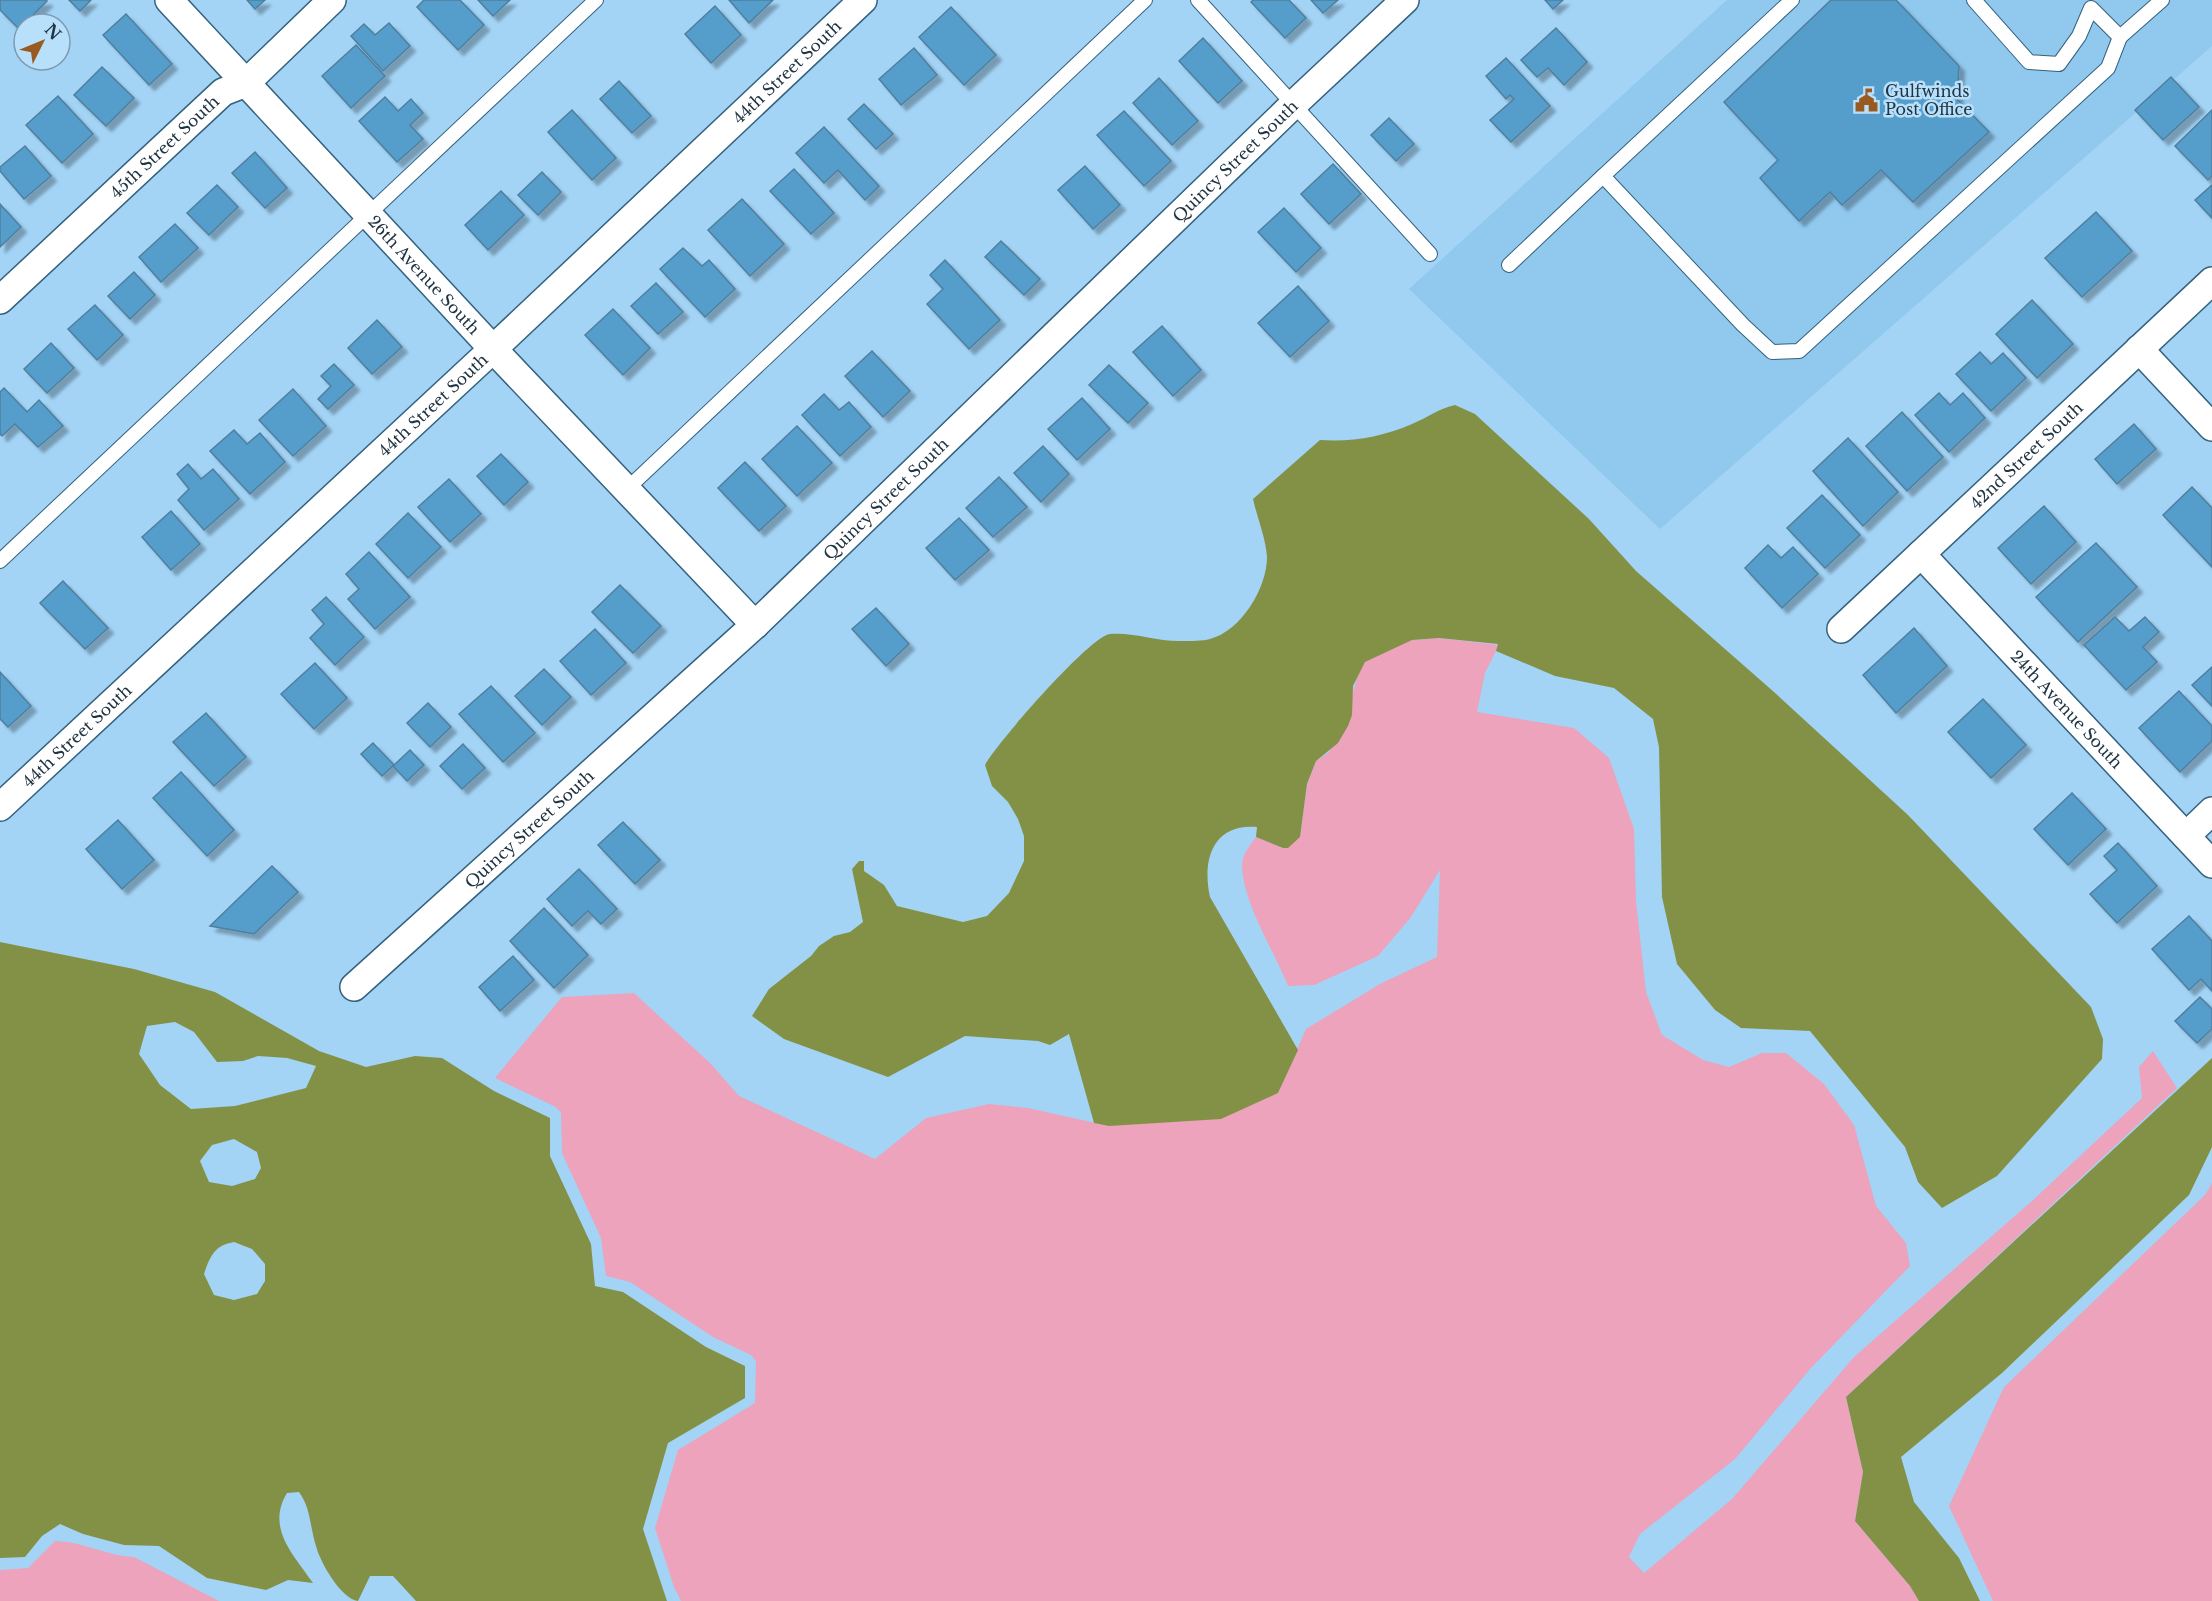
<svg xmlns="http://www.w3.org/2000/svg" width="2212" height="1601" font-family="'Libre Baskerville',serif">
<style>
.built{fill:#90c8ee}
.green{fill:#eca3bb}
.water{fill:#839147;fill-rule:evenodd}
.building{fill:#549dca;stroke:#507f9e;stroke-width:1.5;filter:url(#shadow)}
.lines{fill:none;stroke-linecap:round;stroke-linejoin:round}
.lane-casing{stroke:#33617e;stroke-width:16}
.street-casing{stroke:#33617e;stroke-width:30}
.lane{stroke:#fff;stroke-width:14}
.street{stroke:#fff;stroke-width:27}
.labels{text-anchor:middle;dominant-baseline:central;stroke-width:5;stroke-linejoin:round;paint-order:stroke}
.street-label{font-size:16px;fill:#213442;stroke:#b9e0fb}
.poi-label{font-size:16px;fill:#213442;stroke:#b9e0fb;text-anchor:start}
</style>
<defs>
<filter id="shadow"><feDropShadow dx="5.5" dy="5.5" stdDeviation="1.5" flood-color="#0004"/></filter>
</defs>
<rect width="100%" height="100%" fill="#a3d4f6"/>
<polygon class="built" points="1727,0 2212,0 2212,46 1660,529 1409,289"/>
<g class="green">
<path d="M 1439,638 L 1499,645 L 1485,673 L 1477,712 L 1574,728 L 1609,758 L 1634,829 L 1636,901 L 1646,992 L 1662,1035 L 1703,1060 L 1729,1067 L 1762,1053 L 1786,1053 L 1824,1084 L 1854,1125 L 1876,1206 L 1906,1243 L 1910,1266 L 1810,1369 L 1735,1459 L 1640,1534 L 1629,1557 L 1644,1573 L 1732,1499 L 1854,1357 L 2033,1200 L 2142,1098 L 2139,1067 L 2153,1051 L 2177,1088 L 1846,1397 L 1863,1472 L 1855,1521 L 1910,1586 L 1919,1601 L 681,1601 L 674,1587 L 655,1528 L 678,1450 L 755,1403 L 756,1361 L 751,1355 L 713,1337 L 630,1282 L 606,1276 L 601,1238 L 562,1153 L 561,1113 L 556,1107 L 495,1078 L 562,997 L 634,993 L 712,1065 L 739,1096 L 875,1159 L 926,1118 L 989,1104 L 1028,1108 L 1109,1126 L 1278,1093 L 1306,1029 L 1380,984 L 1437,957 L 1440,870 L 1411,917 L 1378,956 L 1314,985 L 1288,986 C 1275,953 1242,901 1242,865 C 1242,855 1250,845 1256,837 L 1283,848 L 1300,837 L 1307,785 L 1316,761 L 1329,752 L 1352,696 L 1359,671 L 1365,662 L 1395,646 L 1412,640 Z"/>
<polygon points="2212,1183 2212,1601 1993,1601 1949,1506 2004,1387 2205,1195"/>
<path d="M 55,1541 C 81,1541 107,1556 134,1557 L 219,1601 L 0,1601 L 0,1570 L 28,1568 Z"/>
</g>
<g class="water">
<path d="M 1455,405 L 1475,414 L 1589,519 L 1636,571 L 1774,692 L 1908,815 L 2091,1007 L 2103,1039 L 2102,1059 L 1997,1176 L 1942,1208 L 1918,1182 L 1905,1147 L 1810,1031 L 1741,1028 L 1715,1010 L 1677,964 L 1662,897 L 1659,747 L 1653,719 L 1614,688 L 1555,676 L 1496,651 L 1498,644 L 1439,638 L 1412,640 L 1365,662 L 1353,686 L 1352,715 L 1348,726 L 1338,743 L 1316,761 L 1307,784 L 1300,837 L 1288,848 L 1283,848 L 1256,837 L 1257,827 C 1212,823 1202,861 1210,897 L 1298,1050 L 1278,1093 L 1221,1119 L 1109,1126 L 1094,1123 L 1069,1034 L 1050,1045 L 1038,1041 L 965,1036 L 888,1077 L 784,1039 L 752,1016 L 769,989 L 811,956 L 819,946 L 834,936 L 850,932 L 863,922 L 852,869 L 859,861 L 864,861 L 864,871 L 884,885 L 897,906 L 963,922 L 987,916 L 1009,893 L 1024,861 L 1024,836 L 1018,819 L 1008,802 L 992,786 L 985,765 C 995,745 1091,635 1110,634 C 1135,632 1158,642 1182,641 C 1191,641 1202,641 1210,639 C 1241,631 1267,588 1267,557 C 1266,539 1257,517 1253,499 L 1320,440 C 1353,442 1382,437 1412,424 C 1429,417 1437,409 1455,405 Z"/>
<path d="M 0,942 L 134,969 L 215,992 L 319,1051 L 366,1067 L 415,1056 L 442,1058 L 494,1091 L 550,1118 L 550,1156 L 591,1244 L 595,1286 L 623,1292 L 706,1347 L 745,1366 L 745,1398 L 668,1443 L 643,1529 L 667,1601 L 416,1601 L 393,1576 L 370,1576 L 358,1601 C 341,1599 320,1562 316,1546 C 310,1528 311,1508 299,1492 L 287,1493 C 266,1528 293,1554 313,1583 L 288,1580 L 266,1590 L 207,1578 L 159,1546 L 124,1545 L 83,1534 L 60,1524 L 42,1536 L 25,1557 L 0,1558 ZM 175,1022 L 194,1032 L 217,1062 L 243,1061 L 258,1056 L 287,1058 L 316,1066 L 306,1088 L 235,1106 L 191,1109 L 160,1085 L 139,1054 L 147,1026 ZM 234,1139 L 257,1152 L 261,1168 L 255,1179 L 232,1186 L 209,1182 L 200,1161 L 212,1145 ZM 234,1242 L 252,1249 L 265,1264 L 265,1281 L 257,1294 L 234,1300 L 214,1295 L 204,1274 C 210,1256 215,1245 234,1242 Z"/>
<polygon points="2212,1058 2212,1147 2189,1195 2002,1373 1901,1457 1914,1502 1959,1558 1980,1601 1919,1601 1910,1586 1855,1521 1863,1472 1846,1397"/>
</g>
<g class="building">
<polygon points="0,0 46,0 47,1 19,29 0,10"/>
<polygon points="69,0 91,0 80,11"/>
<polygon points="247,0 265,0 255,9"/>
<polygon points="424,0 460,0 484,25 458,50 417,7"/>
<polygon points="478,0 510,0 493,16"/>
<polygon points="729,0 773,0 749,23"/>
<polygon points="1253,0 1289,0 1306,18 1285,38 1251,2"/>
<polygon points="1311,0 1338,0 1323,13"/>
<polygon points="1545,0 1563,0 1553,9"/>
<polygon points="1831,0 1896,0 1959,66 1957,99 1989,132 1913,202 1881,170 1842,205 1830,192 1799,221 1760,178 1778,160 1724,102"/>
<polygon points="715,6 741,35 711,63 685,34"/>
<polygon points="951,7 996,55 964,85 919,37"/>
<polygon points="126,14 172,64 149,85 103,35"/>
<polygon points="389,23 410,46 383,71 351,36 364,24 375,35"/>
<polygon points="1556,28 1587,62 1564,85 1548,68 1537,77 1521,60"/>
<polygon points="1203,38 1242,81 1218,103 1179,61"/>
<polygon points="356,45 385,76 351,108 322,76"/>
<polygon points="914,48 937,75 901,105 879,79"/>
<polygon points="1506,58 1550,106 1511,142 1490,120 1514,99 1510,95 1506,99 1486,76"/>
<polygon points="102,67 134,98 106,126 74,95"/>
<polygon points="2171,77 2199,107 2163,140 2135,110"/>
<polygon points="1159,78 1198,121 1172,145 1133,103"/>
<polygon points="619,81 651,116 632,133 600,99"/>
<polygon points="58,96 93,134 62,163 26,125"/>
<polygon points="385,97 398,111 411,99 423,113 410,125 423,139 397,162 359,121"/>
<polygon points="864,104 893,134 876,149 848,119"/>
<polygon points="572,110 616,158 592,180 548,132"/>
<polygon points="2212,110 2212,176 2208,180 2175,146"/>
<polygon points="1124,111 1171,161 1144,186 1097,135"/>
<polygon points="1389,118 1414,144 1396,161 1371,135"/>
<polygon points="824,127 879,186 865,200 838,170 824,183 796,153"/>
<polygon points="25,146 51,176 24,199 0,171 0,167"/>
<polygon points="255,152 287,188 265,208 232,173"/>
<polygon points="1333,164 1361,194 1329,224 1301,194"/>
<polygon points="1085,166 1120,205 1093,229 1058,190"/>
<polygon points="794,169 834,213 811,234 770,191"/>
<polygon points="542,172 561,192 538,215 518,195"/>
<polygon points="217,185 238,207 209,235 187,213"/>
<polygon points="2212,185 2212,218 2195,200"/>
<polygon points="501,191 524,215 488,250 465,225"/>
<polygon points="742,199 784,244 750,276 708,230"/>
<polygon points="0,204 21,227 0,247"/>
<polygon points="1284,208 1321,248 1296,272 1258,232"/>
<polygon points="2096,212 2132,251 2082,297 2045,258"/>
<polygon points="175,224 198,248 161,282 139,257"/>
<polygon points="1001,241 1040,279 1024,295 985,257"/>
<polygon points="683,248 702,266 709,260 735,289 705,317 660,269"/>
<polygon points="945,260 1000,320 969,349 927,304 943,289 930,275"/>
<polygon points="134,272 155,295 130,319 108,296"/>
<polygon points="656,283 683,312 658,334 631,306"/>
<polygon points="1298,286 1329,321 1290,357 1258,323"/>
<polygon points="2032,300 2073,344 2037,378 1996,334"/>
<polygon points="95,305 123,335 97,360 68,329"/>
<polygon points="613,309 650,348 623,375 585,335"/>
<polygon points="377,320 402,347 372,374 348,348"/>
<polygon points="1162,326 1201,370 1173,396 1133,352"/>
<polygon points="51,343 74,368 47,393 24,369"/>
<polygon points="872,351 910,391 883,417 845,376"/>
<polygon points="1980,352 1991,364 2003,353 2026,378 1991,411 1956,374"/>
<polygon points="334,364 354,385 328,409 318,399 331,386 321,376"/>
<polygon points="1109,365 1148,403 1128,423 1089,385"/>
<polygon points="4,388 27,412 39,400 63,426 38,447 15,424 2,436 0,434 0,392"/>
<polygon points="293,389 326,426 293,456 259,420"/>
<polygon points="1939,393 1950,405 1963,393 1985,418 1949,452 1915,415"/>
<polygon points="824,394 839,410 849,402 871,427 840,456 802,415"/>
<polygon points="1082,398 1110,429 1077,460 1048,429"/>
<polygon points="1902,412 1943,457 1907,491 1866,446"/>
<polygon points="2134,424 2156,449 2117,484 2095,459"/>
<polygon points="797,426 832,463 797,496 762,459"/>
<polygon points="234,430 247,444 260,433 285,462 250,494 210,451"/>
<polygon points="1848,438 1898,492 1863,526 1813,471"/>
<polygon points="1043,446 1069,474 1041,502 1014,473"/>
<polygon points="501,454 528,482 504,505 477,476"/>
<polygon points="745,462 786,506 759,531 718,488"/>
<polygon points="188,464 201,479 213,469 239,499 204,530 178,500 189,489 177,474"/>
<polygon points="999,477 1027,507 993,537 966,508"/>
<polygon points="449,479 481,514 450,542 418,507"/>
<polygon points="2192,487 2212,508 2212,567 2163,515"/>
<polygon points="1822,495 1860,535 1825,568 1787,528"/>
<polygon points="2044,506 2076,542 2031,584 1998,548"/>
<polygon points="171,511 200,544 171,570 142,537"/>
<polygon points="408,513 441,547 408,578 376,544"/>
<polygon points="959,518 989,550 955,580 926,548"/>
<polygon points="2096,543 2137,587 2078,642 2036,597"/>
<polygon points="1768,545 1781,558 1793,547 1818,574 1782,608 1745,568"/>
<polygon points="369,552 410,597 375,629 348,599 359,589 346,574"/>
<polygon points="63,581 108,628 85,649 40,603"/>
<polygon points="620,585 661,626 633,653 592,612"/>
<polygon points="326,597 364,637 335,665 310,638 324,624 312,610"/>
<polygon points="876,608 909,644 886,666 852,629"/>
<polygon points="2115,617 2129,631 2145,617 2159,632 2143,647 2157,662 2126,690 2084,645"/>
<polygon points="1914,628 1947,666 1896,713 1863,675"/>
<polygon points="595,629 626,663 591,695 560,661"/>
<polygon points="315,663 347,698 314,729 281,694"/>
<polygon points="2212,667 2212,706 2192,685"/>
<polygon points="544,669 571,697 542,725 515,696"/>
<polygon points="0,672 31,706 8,727 0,719"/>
<polygon points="491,686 535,733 503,762 459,714"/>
<polygon points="2179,691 2212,726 2212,741 2180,772 2139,728"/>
<polygon points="1983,699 2026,745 1991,778 1948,732"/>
<polygon points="428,703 451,727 430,747 407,723"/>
<polygon points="206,713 246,757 214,786 173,742"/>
<polygon points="373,743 394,765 382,776 361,754"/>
<polygon points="463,744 485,768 462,789 440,766"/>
<polygon points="410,750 424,765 407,781 393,766"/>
<polygon points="181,772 234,830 207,856 153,798"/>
<polygon points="2072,793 2106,829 2068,865 2034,829"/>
<polygon points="118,820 154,860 122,889 86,849"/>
<polygon points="623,822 660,860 635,884 598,845"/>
<polygon points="2118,843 2157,886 2117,923 2090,894 2117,870 2104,856"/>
<polygon points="272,866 298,892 254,934 210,926"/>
<polygon points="579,869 617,909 601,924 588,911 572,926 547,899"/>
<polygon points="544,908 588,955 554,988 510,941"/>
<polygon points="2189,916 2212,941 2212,991 2201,979 2189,990 2152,949"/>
<polygon points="513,956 534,980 500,1011 479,987"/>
<polygon points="2200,997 2212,1009 2212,1029 2197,1043 2175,1021"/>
</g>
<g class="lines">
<defs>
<g id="lane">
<polyline points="1198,0 1430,254"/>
<polyline points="1792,0 1603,176 1743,325 1772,352 1799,351 2108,68 2120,37"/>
<polyline points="1974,0 2029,62 2059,64 2079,36 2091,8 2120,37 2162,0"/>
<polyline points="1509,265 1603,176"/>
<polyline points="627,489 1145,0"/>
<polyline points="0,561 596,0"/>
</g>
<g id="street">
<path id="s1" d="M 169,0 L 493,349 L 755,625"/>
<path id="s2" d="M 0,300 L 223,92 L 246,83 L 332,0"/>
<polyline points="2139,349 2212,427"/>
<path id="s3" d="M 1921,554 L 2212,864"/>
<path id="s4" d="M 1841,629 L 2212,281"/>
<path id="s5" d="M 0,807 L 493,349 L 863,0"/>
<polyline points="2186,836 2212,811"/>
<path id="s6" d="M 354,987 L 755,625 L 1294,104 L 1405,0"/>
</g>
</defs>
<use href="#lane" class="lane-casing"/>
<use href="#street" class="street-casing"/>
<use href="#lane" class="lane"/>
<use href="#street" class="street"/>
</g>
<defs>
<symbol id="civic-bare" viewBox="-9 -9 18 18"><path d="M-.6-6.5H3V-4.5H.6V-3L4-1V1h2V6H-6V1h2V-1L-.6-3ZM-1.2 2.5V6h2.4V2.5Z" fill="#995a21" stroke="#b9e0fb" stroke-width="2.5" paint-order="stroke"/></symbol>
</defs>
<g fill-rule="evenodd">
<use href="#civic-bare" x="1850" y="84" width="33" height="33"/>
</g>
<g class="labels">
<g class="street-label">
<text stroke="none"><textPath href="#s5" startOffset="1077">44th Street South</textPath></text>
<text stroke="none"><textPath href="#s2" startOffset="225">45th Street South</textPath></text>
<text stroke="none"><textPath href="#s6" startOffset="1208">Quincy Street South</textPath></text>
<text stroke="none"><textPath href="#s1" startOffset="375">26th Avenue South</textPath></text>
<text stroke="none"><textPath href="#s5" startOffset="591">44th Street South</textPath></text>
<text stroke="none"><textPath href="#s4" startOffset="254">42nd Street South</textPath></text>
<text stroke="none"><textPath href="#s6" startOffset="722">Quincy Street South</textPath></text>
<text stroke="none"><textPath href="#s3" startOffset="213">24th Avenue South</textPath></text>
<text stroke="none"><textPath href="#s5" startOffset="105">44th Street South</textPath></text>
<text stroke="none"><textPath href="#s6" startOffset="236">Quincy Street South</textPath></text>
</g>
<g class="poi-label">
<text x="1885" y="91">Gulfwinds<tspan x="1885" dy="18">Post Office</tspan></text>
</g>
</g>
<g transform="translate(42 42) rotate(47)"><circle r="28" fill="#b9e0fb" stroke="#7c9bb1" stroke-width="1.5"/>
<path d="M0-4.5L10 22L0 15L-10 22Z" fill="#995a21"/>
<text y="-9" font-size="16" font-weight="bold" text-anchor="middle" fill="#213442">N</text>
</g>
</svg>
